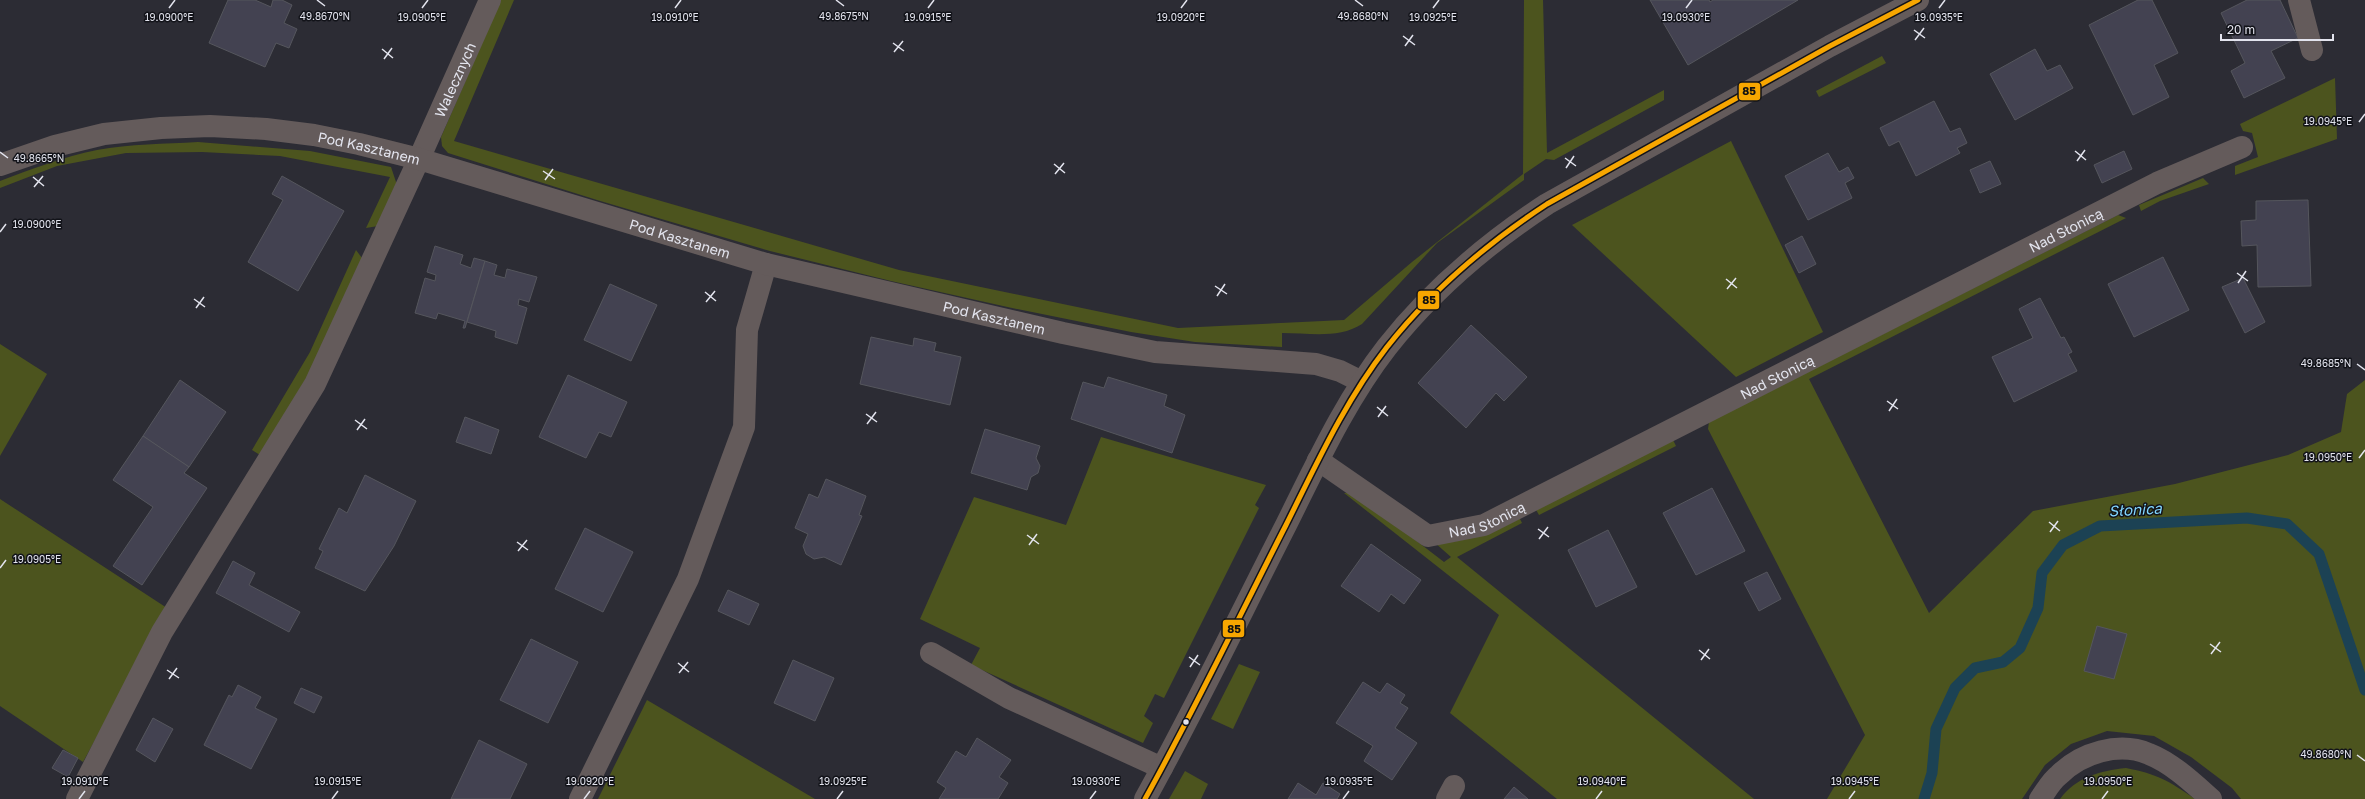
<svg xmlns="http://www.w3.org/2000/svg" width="2365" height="799" font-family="'Golos Text',sans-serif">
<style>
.green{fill:#4c541e}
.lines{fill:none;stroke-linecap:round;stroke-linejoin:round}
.stream{stroke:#1c4254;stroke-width:11}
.building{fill:#434251;stroke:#55565d}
.service{stroke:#645b5b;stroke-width:22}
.minor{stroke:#645b5b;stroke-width:22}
.tertiary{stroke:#645b5b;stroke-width:22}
.bus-1-casing{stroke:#121319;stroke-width:8}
.bus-1{stroke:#f7a600;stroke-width:5}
.ticks{fill:none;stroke:#e3e4ee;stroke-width:1.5}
.bus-dot{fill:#e3e4ee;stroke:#121319;stroke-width:1.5}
.labels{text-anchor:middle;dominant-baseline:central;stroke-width:3;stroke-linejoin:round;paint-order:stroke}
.street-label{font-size:14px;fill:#e3e4ee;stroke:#121319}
.water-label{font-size:15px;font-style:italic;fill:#82d6fe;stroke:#121319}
.ticks-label{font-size:10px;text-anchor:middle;fill:#e3e4ee;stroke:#121319;stroke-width:3;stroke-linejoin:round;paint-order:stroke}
.line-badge{stroke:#121319;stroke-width:1.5}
.pale-badge-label{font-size:11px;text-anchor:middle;font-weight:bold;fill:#111}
</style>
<rect width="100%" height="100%" fill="#2c2c34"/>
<g class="green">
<path d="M 501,0 L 514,0 L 454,141 L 899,270 L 1178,328 L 1344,320 L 1412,262 L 1523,174 L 1524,0 L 1543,0 L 1547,153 L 1664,90 L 1664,100 L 1554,160 L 1546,159 L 1524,174 L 1524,180 L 1437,243 L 1362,324 C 1339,339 1309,333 1282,333 L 1282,347 L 1195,342 L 1131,332 L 1012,308 L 891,281 L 770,251 L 597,200 L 448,153 L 442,146 L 441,137 Z"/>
<polygon points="1882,56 1886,63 1819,97 1816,91"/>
<polygon points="2335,78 2337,139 2235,175 2235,166 2258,157 2252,133 2243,131 2240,124"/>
<polygon points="1731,141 1823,332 1736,377 1572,225"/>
<path d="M 198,142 L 310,151 L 391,167 L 397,185 L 378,226 L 366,228 L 390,177 L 280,156 L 202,152 L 126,153 L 57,166 L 0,188 L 0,181 C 32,169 63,157 97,150 C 130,144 165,144 198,142 Z"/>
<polygon points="2203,178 2209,184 2160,201 2141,211 2139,205"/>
<polygon points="2118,215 2126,218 1809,379 1929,613 2033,511 2175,484 2288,455 2341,432 2347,394 2365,380 2365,799 2241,799 2232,788 2191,757 2154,736 2107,731 2071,744 2045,765 2022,799 1827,799 1865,735 1708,429 1709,422"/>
<polygon points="356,250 362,258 316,362 260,455 252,450 310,352"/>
<polygon points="0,344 47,374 0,456"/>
<polygon points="1101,437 1266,485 1255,505 1259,508 1164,698 1155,694 1144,716 1153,723 1143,743 971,665 980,648 920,619 974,497 1066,525"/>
<polygon points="1672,438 1676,446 1539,515 1535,508"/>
<path d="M 1344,493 L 1354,493 L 1444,562 L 1451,557 L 1434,542 C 1465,545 1491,529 1519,517 L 1522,523 L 1457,557 L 1754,799 L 1557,799 L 1450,713 L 1499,615 Z"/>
<polygon points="0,499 167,608 83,762 0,706"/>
<polygon points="1239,664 1260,672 1233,729 1211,719"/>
<polygon points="647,700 815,799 598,799"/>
<path d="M 2126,768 C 2157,774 2169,781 2195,799 L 2060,799 C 2076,777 2100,771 2126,768 Z"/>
<polygon points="1185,771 1208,784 1201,799 1169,799"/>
</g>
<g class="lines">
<polyline class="stream" points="1924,799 1932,773 1936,729 1955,688 1975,668 2003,662 2020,648 2038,608 2042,573 2063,545 2100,526 2247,518 2287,524 2319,554 2365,690"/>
</g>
<g class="building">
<polygon points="228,0 255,0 271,7 273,0 282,0 292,5 284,23 297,29 289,48 276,43 265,67 209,43"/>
<polygon points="1650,0 1709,0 1710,2 1713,0 1798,0 1688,65"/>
<polygon points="2138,0 2152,0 2178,53 2154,65 2169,97 2133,115 2089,25"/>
<polygon points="2247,0 2280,0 2298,38 2271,51 2285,78 2244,98 2231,71 2245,63 2221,13"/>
<polygon points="2035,49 2047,71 2060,65 2073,88 2015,120 1990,74"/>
<polygon points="1934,101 1950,132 1960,128 1967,143 1957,148 1960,153 1916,176 1899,141 1889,146 1880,128"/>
<polygon points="2124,151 2132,169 2102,183 2094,165"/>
<polygon points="1828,153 1839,172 1848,167 1854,178 1845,183 1852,198 1808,220 1785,176"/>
<polygon points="1990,161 2001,184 1980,193 1970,170"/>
<polygon points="282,176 344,211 298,291 248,262 283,200 272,194"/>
<polygon points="2308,200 2311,286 2258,287 2257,245 2242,246 2241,221 2256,220 2256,201"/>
<polygon points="1802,236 1816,264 1799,273 1785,245"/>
<polygon points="435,246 463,255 460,264 471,268 474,258 485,261 465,328 463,328 465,321 438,313 436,319 415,313 425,278 435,281 436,275 427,272"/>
<polygon points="2163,257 2189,310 2134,337 2108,284"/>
<polygon points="485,261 497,265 494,275 505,278 507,269 537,277 529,302 519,299 518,305 527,308 517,344 495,337 496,331 467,322"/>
<polygon points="2243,278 2265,322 2245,333 2222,287"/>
<polygon points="610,284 657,305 631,361 584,340"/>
<polygon points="2040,298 2061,338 2064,337 2072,352 2068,354 2077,371 2014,402 1992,357 2033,338 2019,309"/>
<polygon points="1471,325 1527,377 1504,401 1496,393 1466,428 1418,383"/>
<polygon points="871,337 913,346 914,338 936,343 934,351 961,357 950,405 860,384"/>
<polygon points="568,375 627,402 611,437 599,432 586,458 539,437"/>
<polygon points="1108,377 1167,395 1164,406 1185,415 1172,453 1071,419 1083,382 1104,388"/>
<polygon points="180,380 226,412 189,467 143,436"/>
<polygon points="465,417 499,430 491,454 456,442"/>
<polygon points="985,429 1040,446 1036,458 1040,466 1038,473 1031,477 1027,490 971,473"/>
<polygon points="143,436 189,467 184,473 207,488 142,585 113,566 153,507 113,480"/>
<polygon points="365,475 416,501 394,546 365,591 315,568 323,551 319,549 339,508 347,513"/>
<polygon points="826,479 866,496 859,515 862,516 841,565 824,557 814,559 806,554 803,546 808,534 795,528 809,494 818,498"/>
<polygon points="1712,488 1745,551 1696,575 1663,513"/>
<polygon points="585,528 633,552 603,612 555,589"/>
<polygon points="1608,530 1637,587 1596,607 1568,550"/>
<polygon points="1371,544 1421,580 1404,604 1391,594 1379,612 1341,586"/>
<polygon points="233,561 255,573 249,585 300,612 289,632 216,593"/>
<polygon points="1767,572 1781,599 1759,611 1744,583"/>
<polygon points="728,590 759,604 749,625 718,611"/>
<polygon points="2097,626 2127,634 2114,679 2084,671"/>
<polygon points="531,639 578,662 548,723 500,700"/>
<polygon points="793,660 834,678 815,721 774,703"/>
<polygon points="1363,682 1380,693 1387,683 1405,695 1400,703 1408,708 1395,728 1417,743 1392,780 1364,761 1373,746 1336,723"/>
<polygon points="238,685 261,697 255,708 277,719 251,769 204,745 229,695 232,697"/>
<polygon points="301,688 322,697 314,713 294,703"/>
<polygon points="153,718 173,729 155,762 136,750"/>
<polygon points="977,738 1011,760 999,777 1008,783 998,799 939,799 946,788 937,782 956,751 966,757"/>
<polygon points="479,740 527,764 510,799 451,799"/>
<polygon points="63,750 78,758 68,777 52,768"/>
<polygon points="1298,783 1316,795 1323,783 1340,794 1337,799 1288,799"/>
<polygon points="1514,787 1528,799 1504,799"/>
</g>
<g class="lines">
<g class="service">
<polyline points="2299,0 2312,50"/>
<polyline points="931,653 1009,698 1162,768"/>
<polyline points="77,799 162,632 315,384 419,159"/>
<polyline points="580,799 688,579 744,427 747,330 766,264"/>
<polyline points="1447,799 1454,786"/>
<path d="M 2040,799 C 2046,791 2051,781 2059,775 C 2081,753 2119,741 2149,754 C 2172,763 2193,783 2211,799"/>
</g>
<g class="minor">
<path id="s1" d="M 419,159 L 490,0"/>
<path id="s2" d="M 0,165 L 55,146 L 104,134 L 161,128 L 210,126 L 266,129 L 314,135 L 359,144 L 419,159 L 766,264 L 1063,333 L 1155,352 L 1316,364 L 1340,371 L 1362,382"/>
<path id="s3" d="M 1318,460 L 1428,536 L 1484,525 L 2157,183 L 2242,147"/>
</g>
<path class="tertiary" d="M 1145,799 C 1195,709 1239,617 1286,525 C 1316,465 1345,401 1387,347 C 1432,290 1486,244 1547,204 L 1830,46 L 1918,0"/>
<defs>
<path id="bus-1" d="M 1145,799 C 1195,709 1239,617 1286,525 C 1316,465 1345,401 1387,347 C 1432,290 1486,244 1547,204 L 1830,46 L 1918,0"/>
</defs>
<use href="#bus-1" class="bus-1-casing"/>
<use href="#bus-1" class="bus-1"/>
</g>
<path class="ticks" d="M 317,0 L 325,6M 836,0 L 844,6M 1355,0 L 1363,6M 169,8 L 175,0M 422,8 L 428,0M 675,8 L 681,0M 928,8 L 934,0M 1181,8 L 1187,0M 1433,8 L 1439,0M 1686,8 L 1692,0M 1939,8 L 1945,0M 1914,30 L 1925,38M 1403,36 L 1415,45M 1915,40 L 1924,28M 893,43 L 904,51M 1405,46 L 1413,35M 382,49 L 393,58M 894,52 L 903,41M 384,59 L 392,48M 2359,122 L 2365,114M 2075,151 L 2086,160M 0,152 L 8,158M 1565,158 L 1576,166M 2077,161 L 2085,150M 1054,164 L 1065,173M 1566,168 L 1574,156M 543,171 L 555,179M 1055,174 L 1064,163M 33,177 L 44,186M 545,180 L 553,169M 34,187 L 43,176M 0,232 L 6,224M 2237,273 L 2248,281M 1726,279 L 1737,288M 2238,283 L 2246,271M 1215,286 L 1227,294M 1727,289 L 1736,278M 705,292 L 716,301M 1217,296 L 1225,284M 194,299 L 205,307M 706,302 L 715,291M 196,308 L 204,297M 2357,364 L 2365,370M 1887,401 L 1898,409M 1377,407 L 1388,416M 1889,411 L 1897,399M 866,414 L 877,422M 1378,417 L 1386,406M 355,420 L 367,429M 867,424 L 876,412M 357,430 L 365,419M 2359,458 L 2365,450M 2049,522 L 2060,531M 1538,529 L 1549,537M 2050,532 L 2058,521M 1027,535 L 1039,544M 1539,539 L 1548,527M 517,542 L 528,550M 1029,545 L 1037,534M 518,551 L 527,540M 0,568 L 6,560M 2210,644 L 2221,652M 1699,650 L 1710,659M 2211,654 L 2220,642M 1189,657 L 1200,665M 1701,660 L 1709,649M 678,663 L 689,672M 1190,667 L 1198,655M 167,670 L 179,678M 679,673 L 688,662M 169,679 L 177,668M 2357,755 L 2365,761M 79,799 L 85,791M 332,799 L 338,791M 584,799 L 590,791M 837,799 L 843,791M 1090,799 L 1096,791M 1343,799 L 1349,791M 1596,799 L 1602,791M 1849,799 L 1855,791M 2102,799 L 2108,791"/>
<circle class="bus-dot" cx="1186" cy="722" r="3.5"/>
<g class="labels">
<g class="street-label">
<text stroke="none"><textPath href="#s1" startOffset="87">Walecznych</textPath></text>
<text stroke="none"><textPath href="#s2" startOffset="376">Pod Kasztanem</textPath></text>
<text stroke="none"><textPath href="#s3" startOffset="843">Nad Słonicą</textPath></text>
<text stroke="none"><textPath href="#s2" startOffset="700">Pod Kasztanem</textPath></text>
<text stroke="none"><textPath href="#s2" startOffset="1024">Pod Kasztanem</textPath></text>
<text stroke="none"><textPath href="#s3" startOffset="519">Nad Słonicą</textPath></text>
<text stroke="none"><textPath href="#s3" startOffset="195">Nad Słonicą</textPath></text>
</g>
<g class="water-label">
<text transform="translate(2135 509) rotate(-3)">Słonica</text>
</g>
</g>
<g class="ticks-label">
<text x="325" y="20">49.8670°N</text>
<text x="844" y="20">49.8675°N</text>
<text x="1363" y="20">49.8680°N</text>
<text x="169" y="21">19.0900°E</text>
<text x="422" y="21">19.0905°E</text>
<text x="675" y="21">19.0910°E</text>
<text x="928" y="21">19.0915°E</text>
<text x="1181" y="21">19.0920°E</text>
<text x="1433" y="21">19.0925°E</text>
<text x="1686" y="21">19.0930°E</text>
<text x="1939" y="21">19.0935°E</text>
<text x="2328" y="125">19.0945°E</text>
<text x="39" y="162">49.8665°N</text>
<text x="37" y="228">19.0900°E</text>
<text x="2326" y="367">49.8685°N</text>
<text x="2328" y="461">19.0950°E</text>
<text x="37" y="563">19.0905°E</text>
<text x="2326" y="758">49.8680°N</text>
<text x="85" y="785">19.0910°E</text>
<text x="338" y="785">19.0915°E</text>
<text x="590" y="785">19.0920°E</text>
<text x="843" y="785">19.0925°E</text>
<text x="1096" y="785">19.0930°E</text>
<text x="1349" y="785">19.0935°E</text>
<text x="1602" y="785">19.0940°E</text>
<text x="1855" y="785">19.0945°E</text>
<text x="2108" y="785">19.0950°E</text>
</g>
<g class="line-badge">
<rect x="1738" y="82" width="23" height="19" rx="4" fill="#f7a600"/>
<rect x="1417" y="290" width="23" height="20" rx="4" fill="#f7a600"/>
<rect x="1222" y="619" width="23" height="19" rx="4" fill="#f7a600"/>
</g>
<g class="pale-badge-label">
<text x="1749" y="95">85</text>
<text x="1429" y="304">85</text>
<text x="1234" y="633">85</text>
</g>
<path d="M2221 34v6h112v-6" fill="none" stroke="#e3e4ee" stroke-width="2"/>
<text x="2227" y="34" font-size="12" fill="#e3e4ee" stroke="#121319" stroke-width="3" paint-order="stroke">20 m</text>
</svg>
